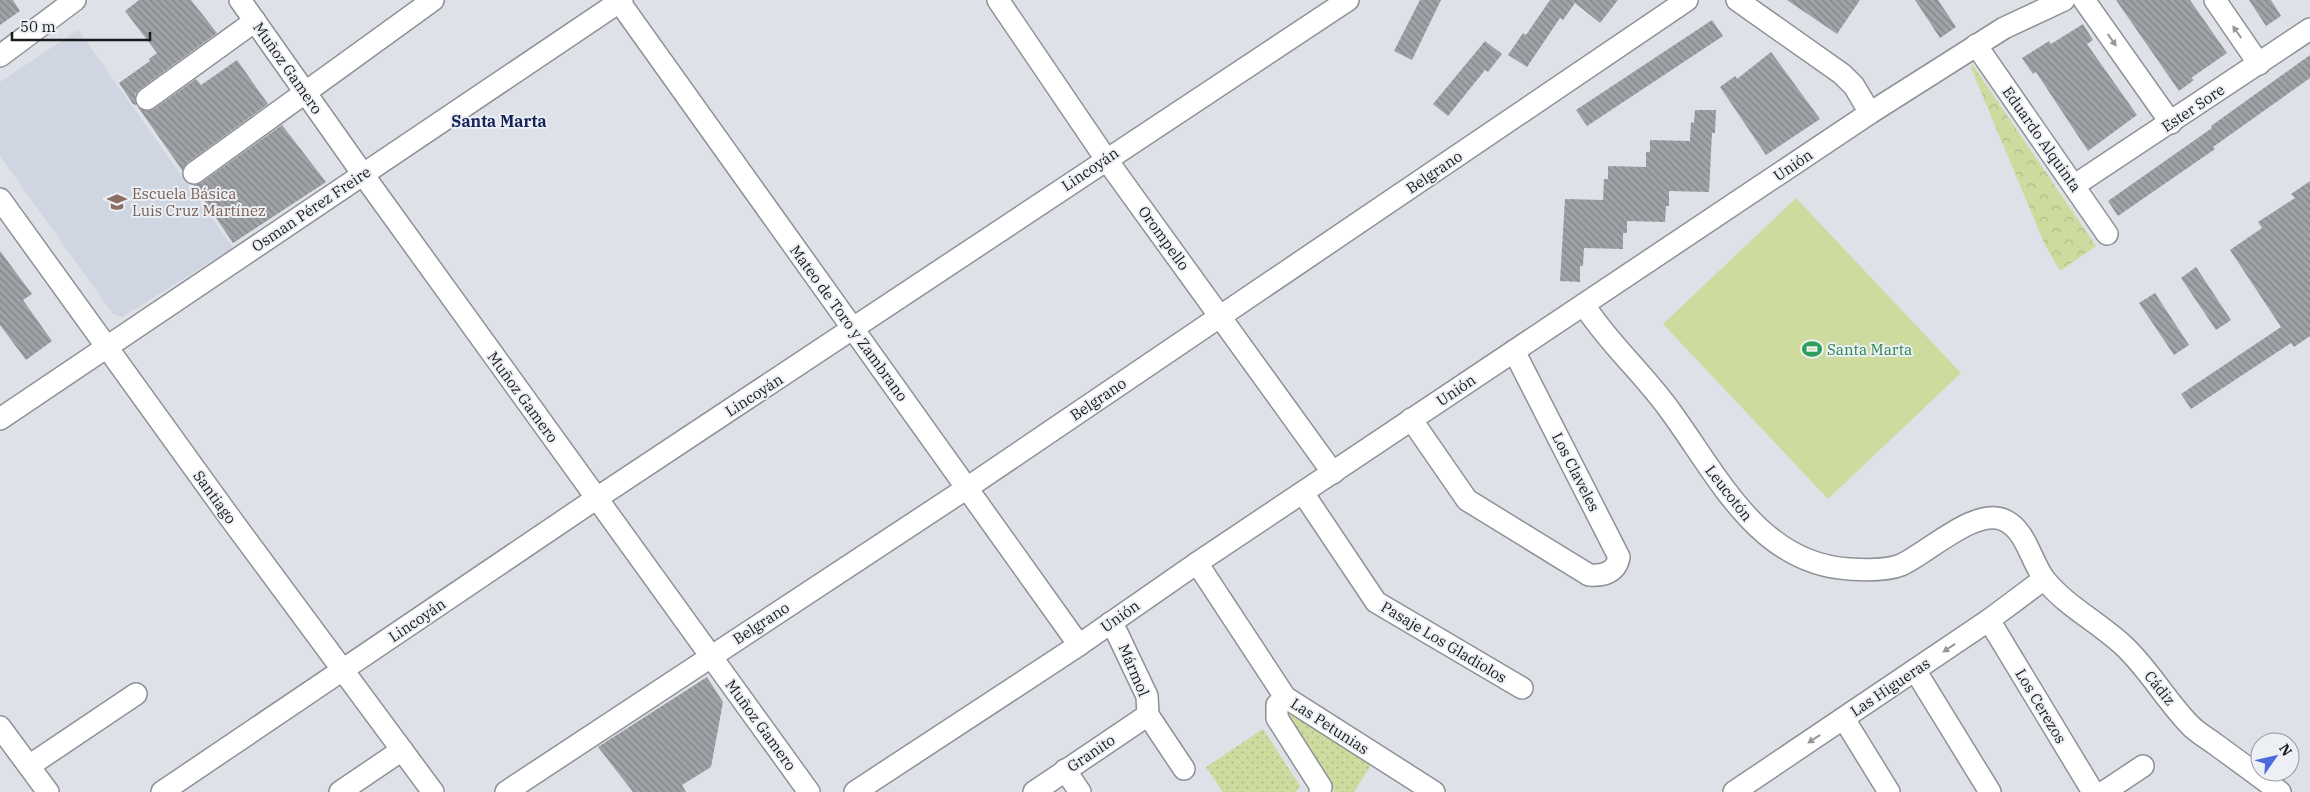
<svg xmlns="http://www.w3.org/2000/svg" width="2310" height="792" font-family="'IBM Plex Serif',serif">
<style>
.built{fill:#cfd5e1}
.grass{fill:url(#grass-dots)}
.park{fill:url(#park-crowns)}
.garden{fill:#cedb9f}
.building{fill:url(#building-back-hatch)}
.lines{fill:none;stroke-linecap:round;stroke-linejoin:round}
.minor-casing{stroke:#8e9196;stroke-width:24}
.minor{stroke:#fff;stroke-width:21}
.oneway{fill:#989899}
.labels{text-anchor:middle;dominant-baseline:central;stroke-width:4;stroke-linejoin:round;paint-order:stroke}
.street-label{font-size:15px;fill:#1a1b1d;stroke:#eceff4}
.education-label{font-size:15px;fill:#785e54;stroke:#eceff4;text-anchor:start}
.leisure-label{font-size:15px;fill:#27864d;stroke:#eceff4;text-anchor:start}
.neighbourhood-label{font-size:16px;font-weight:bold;fill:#15235a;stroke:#eceff4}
</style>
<defs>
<pattern id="grass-dots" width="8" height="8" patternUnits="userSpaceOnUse" patternTransform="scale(1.25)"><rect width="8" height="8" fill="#cedb9f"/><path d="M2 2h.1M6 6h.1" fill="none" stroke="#b0bb88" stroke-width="1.8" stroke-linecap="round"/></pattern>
<pattern id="park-crowns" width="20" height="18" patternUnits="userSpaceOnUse" patternTransform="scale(1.25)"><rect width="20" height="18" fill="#cedb9f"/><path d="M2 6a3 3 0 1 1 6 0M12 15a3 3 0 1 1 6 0" fill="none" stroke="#b0bb88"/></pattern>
<pattern id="building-back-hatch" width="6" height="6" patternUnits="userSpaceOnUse" patternTransform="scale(1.25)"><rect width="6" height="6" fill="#9fa2a7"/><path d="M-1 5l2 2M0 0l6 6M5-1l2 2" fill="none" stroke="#818387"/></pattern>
</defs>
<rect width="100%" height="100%" fill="#dee1e7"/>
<polygon class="built" points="78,30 233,248 122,317 113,314 0,156 0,82"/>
<g class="grass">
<polygon points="1287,708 1371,765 1354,792 1335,792 1281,712"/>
<polygon points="1263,729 1300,786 1296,792 1223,792 1206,767"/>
</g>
<polygon class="park" points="1972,64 2096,246 2060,271 2045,245 1971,68"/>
<polygon class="garden" points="1796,198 1961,373 1828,499 1663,324"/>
<g class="building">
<polygon points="0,0 13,0 20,11 0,25"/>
<polygon points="139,0 191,0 217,33 140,89 135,94 136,105 133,104 119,83 150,61 149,59 157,53 125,11"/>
<polygon points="1420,0 1441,0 1412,60 1394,51"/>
<polygon points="1550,0 1618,0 1600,23 1575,3 1563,20 1560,18 1527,67 1508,55 1523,33 1526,35"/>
<polygon points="1787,0 1860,0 1837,34"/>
<polygon points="1915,0 1938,0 1956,27 1940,38"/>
<polygon points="2116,0 2190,0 2227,53 2191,78 2194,80 2179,91"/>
<polygon points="2249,0 2271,0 2281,16 2266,26"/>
<polygon points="1712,20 1723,36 1587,126 1576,110"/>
<polygon points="2083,24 2093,40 2087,44 2137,115 2088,151 2036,72 2033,74 2022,58 2049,41 2051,44"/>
<polygon points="1485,41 1502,54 1488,72 1485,70 1448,116 1433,104"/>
<polygon points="1771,52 1820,119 1766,155 1720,87 1735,76 1737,79"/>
<polygon points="2310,55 2310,78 2213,147 2215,149 2118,216 2108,201 2212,128 2211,126"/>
<polygon points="237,60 268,104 187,163 182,170 138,107 148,111 154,109 196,79 201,85"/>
<polygon points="1695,110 1716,110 1715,133 1712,133 1709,192 1669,191 1669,206 1666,206 1665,222 1627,221 1627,233 1623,233 1623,249 1584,248 1583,266 1580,266 1580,282 1560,281 1565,199 1603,200 1604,179 1608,179 1608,166 1646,167 1646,152 1650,152 1650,140 1690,141 1691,122 1694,123"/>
<polygon points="282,125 326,182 233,243 194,185 201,183"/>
<polygon points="2310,181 2310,336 2294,347 2291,343 2191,409 2181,394 2281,327 2230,250 2262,228 2258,222 2295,198 2291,194"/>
<polygon points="0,251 32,294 23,300 52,341 26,360 0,325"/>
<polygon points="2196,267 2231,320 2216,330 2181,278"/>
<polygon points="2155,293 2189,345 2174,355 2139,303"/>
<polygon points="707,677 723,702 711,767 682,785 686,792 633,792 598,747"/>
</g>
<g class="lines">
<defs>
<g id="minor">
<polyline points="240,0 372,187 809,792"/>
<polyline points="618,0 1079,645"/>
<polyline points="998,0 1106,159 1333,473"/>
<polyline points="1737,0 1842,74 1854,86 1870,113"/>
<polyline points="2084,0 2171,123"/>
<polyline points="2215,0 2259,64"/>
<polyline points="1976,45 2107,234"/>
<polyline points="0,56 75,0"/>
<polyline points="147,99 255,21"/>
<polyline points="194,173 433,0"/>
<polyline points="2075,185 2310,29"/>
<polyline points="0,199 228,515 433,792"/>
<path d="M 1584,305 C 1609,344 1644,374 1671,412 C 1718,476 1759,564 1849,569 C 1864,570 1886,571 1901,565 C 1928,553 1977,505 2006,521 C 2027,532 2031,562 2045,580 C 2067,607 2100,623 2125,647 C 2149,670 2166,700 2189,724 C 2196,732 2207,738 2215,744 C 2237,760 2259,776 2280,792"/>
<polyline points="0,419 622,0"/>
<path d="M 1411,419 L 1467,500 L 1589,575 C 1603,576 1616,573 1619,557 L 1514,351"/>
<polyline points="1303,493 1376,602 1522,688"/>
<polyline points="1197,563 1285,697 1434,792"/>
<polyline points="1989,620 2093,792"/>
<polyline points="1110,623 1117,633 1147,696 1148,715 1184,769"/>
<polyline points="1915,670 1990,792"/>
<polyline points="1285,697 1277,705 1277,718 1321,787 1320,792"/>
<polyline points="1844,719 1889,792"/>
<polyline points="0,727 48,792"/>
<polyline points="29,766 136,694"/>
<polyline points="1065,770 1080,792"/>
<polyline points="162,792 597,498 1348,0"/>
<polyline points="340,792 402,750"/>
<polyline points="506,792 967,488 1687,0"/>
<polyline points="855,792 1079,645 1197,563 1870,113 2004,28 2064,0"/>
<polyline points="1034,792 1148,715"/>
<polyline points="1734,792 1989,620 2044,579"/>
<polyline points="2104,792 2143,766"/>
</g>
</defs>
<use href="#minor" class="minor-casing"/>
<use href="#minor" class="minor"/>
</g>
<defs><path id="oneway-solid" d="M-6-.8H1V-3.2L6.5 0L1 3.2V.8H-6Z" transform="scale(1.25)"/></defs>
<g class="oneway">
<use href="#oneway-solid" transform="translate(2237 32) rotate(-125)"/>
<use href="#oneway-solid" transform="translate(2112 40) rotate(55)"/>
<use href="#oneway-solid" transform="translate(1949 648) rotate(146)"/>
<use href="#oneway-solid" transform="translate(1814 739) rotate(147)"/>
</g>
<defs>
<symbol id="school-bare" viewBox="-9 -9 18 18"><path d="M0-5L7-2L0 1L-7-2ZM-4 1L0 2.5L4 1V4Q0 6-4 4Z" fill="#8d6e63" stroke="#eceff4" stroke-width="2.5" paint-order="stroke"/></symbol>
<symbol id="stadium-bare" viewBox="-9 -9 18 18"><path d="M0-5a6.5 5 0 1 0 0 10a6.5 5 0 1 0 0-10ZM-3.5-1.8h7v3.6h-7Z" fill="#2e9e5b" stroke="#eceff4" stroke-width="2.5" paint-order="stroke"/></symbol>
</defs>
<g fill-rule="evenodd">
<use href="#school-bare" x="103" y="188" width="28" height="28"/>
<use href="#stadium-bare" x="1798" y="335" width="28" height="28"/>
</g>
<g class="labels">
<g class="street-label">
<text transform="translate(288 68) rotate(55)">Muñoz Gamero</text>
<text transform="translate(2193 108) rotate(-34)">Ester Sore</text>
<text transform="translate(2042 139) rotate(55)">Eduardo Alquinta</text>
<text transform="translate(1793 165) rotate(-34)">Unión</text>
<text transform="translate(1090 169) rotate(-34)">Lincoyán</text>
<text transform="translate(1434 172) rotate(-34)">Belgrano</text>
<text transform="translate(311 209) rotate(-34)">Osman Pérez Freire</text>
<text transform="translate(1164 238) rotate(54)">Orompello</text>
<text transform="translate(849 323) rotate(54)">Mateo de Toro y Zambrano</text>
<text transform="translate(1456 390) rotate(-34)">Unión</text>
<text transform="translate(754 395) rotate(-33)">Lincoyán</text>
<text transform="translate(523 397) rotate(54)">Muñoz Gamero</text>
<text transform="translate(1098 399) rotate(-34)">Belgrano</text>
<text transform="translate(1576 472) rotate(63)">Los Claveles</text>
<text transform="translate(1729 493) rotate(52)">Leucotón</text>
<text transform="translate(215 497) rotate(54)">Santiago</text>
<text transform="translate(1120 616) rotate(-35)">Unión</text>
<text transform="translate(417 620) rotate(-34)">Lincoyán</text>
<text transform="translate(761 623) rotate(-33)">Belgrano</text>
<text transform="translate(1444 642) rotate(31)">Pasaje Los Gladiolos</text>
<text transform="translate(1134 670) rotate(67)">Mármol</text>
<text transform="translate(1890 687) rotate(-34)">Las Higueras</text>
<text transform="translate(2160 688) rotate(51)">Cádiz</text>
<text transform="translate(2041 706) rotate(59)">Los Cerezos</text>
<text transform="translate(761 725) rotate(54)">Muñoz Gamero</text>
<text transform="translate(1330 726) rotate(33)">Las Petunias</text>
<text transform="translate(1091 753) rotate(-34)">Granito</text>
</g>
<g class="education-label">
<text x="132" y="193">Escuela Básica<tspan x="132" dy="17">Luis Cruz Martínez</tspan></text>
</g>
<g class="leisure-label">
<text x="1827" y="349">Santa Marta</text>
</g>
<g class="neighbourhood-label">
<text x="499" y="121">Santa Marta</text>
</g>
</g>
<g transform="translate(2275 757) rotate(56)"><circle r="24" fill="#eceff4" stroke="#989a9e"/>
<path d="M0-4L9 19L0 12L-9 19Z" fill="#4a6ade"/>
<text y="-8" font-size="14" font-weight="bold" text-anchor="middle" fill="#1a1b1d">N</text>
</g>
<path d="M12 32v8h138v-8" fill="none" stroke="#1a1b1d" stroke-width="2.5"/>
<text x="20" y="32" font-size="15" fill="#1a1b1d" stroke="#eceff4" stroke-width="4" paint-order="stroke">50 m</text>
</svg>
